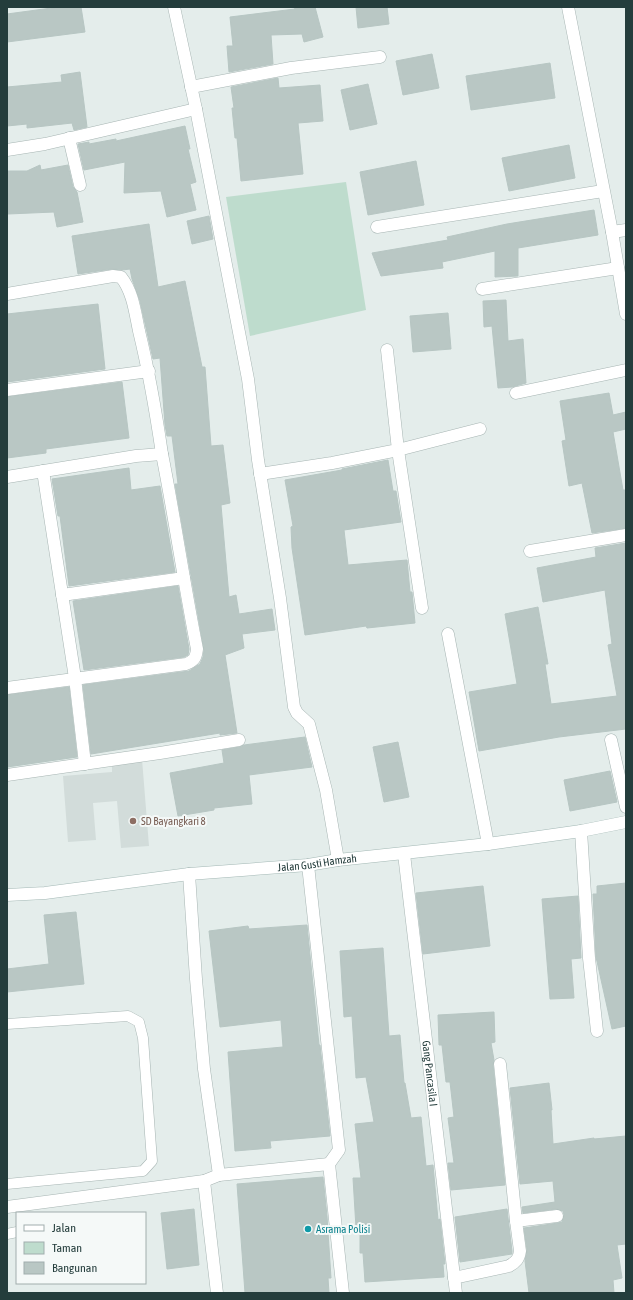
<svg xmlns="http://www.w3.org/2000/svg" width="633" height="1300" font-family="'Asap Condensed',sans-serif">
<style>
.built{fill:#d2dcda}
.green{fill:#bedccd}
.building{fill:#b9c7c4;stroke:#b7c6c3}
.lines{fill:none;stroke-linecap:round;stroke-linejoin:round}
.lane-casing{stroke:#a7b5b3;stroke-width:11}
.street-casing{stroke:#a7b5b3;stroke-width:13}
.secondary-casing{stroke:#a3b8b5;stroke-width:13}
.lane{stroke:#fff;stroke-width:10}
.street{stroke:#fff;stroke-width:12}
.secondary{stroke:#fff;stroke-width:12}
.education-dot{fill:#8d6e63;stroke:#f5f9f8;stroke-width:1.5}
.culture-dot{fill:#0f9aa8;stroke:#f5f9f8;stroke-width:1.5}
.labels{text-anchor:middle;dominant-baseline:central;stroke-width:4;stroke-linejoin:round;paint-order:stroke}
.education-label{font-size:11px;fill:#785e54;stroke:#f5f9f8;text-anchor:start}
.street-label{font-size:11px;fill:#243d3c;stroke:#f5f9f8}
.culture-label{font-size:11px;fill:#0d838f;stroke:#f5f9f8;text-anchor:start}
</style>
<rect width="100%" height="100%" fill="#e4edeb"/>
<polygon class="built" points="142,759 149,846 121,848 117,801 93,803 96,840 68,842 63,776 112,772 112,762"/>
<polygon class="green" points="346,182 366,310 250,336 226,197"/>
<g class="building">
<polygon points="59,7 81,7 85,32 7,42 7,14"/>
<polygon points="294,7 315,7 323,37 304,42 302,34 271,35 273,64 229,72 227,46 233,46 230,17 295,9"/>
<polygon points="356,7 387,7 389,24 358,28"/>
<polygon points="432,54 439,88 403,95 396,61"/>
<polygon points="550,63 555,98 471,110 466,76"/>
<polygon points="80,72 87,127 74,130 72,123 27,128 27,124 7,126 7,87 62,82 61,75"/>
<polygon points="278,78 279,88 320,85 323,121 298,123 303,174 241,181 237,138 235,138 232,108 234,108 231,87"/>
<polygon points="368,84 377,124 350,130 341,90"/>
<polygon points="185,126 190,149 188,149 196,182 190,184 196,210 167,217 161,191 124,193 125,162 84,170 78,144 89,142 89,144 116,139 116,141"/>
<polygon points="569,145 575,178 509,191 502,158"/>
<polygon points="416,161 424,205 368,215 360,172"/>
<polygon points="40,165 41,170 68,165 73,187 77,192 83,222 57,227 54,212 8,214 7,171 27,171"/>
<polygon points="594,210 598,235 518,248 518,276 495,277 495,251 442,262 443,268 381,276 372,253 448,240 447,237 507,224"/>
<polygon points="209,216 213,239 192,244 187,221"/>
<polygon points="149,224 158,287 185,281 202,367 205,367 211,446 223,445 230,503 221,505 229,597 236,595 239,614 272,609 275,630 242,634 244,648 225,655 237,733 220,735 220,733 91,754 83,685 189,671 200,664 203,657 204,650 175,484 178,484 172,436 167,436 165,425 160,358 153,359 140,301 132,279 130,269 122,270 112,269 78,274 72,236"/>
<polygon points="506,300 508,341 523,339 526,383 512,387 498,388 492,326 484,327 483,301"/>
<polygon points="98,304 105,369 7,382 7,314"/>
<polygon points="448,313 451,349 413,352 410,316"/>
<polygon points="122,382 129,438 46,449 46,453 7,458 7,397"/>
<polygon points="609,393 613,415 626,412 626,429 613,432 623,490 626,490 626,528 592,533 582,483 569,486 562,441 566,440 560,401"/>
<polygon points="388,460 393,491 396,491 401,522 344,530 348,565 407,560 410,592 412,592 415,623 367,628 366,626 305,635 292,548 291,527 293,526 285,480 342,470 342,469"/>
<polygon points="129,468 131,490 160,486 175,572 69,586 60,516 58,516 52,479"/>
<polygon points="626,543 626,729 559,737 479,751 469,692 517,684 505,614 538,607 548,664 545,664 551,704 617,696 608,645 612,644 605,590 543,602 537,568 596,557 595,548"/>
<polygon points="178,586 189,649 188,655 184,657 84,670 73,601"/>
<polygon points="69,687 77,757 7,767 7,695"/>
<polygon points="305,737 312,767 249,775 252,804 214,808 214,810 178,816 170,773 224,763 222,750 240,747 244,745"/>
<polygon points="398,742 409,797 384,802 373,747"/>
<polygon points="610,771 617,802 570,811 564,780"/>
<polygon points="626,883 626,1026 612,1029 596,957 593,894 597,894 597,886"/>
<polygon points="483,886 490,946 423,954 416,893"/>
<polygon points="578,896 581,958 571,959 574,998 550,999 542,899"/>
<polygon points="76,912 84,984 7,992 7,969 49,964 44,915"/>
<polygon points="307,925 319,1045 320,1045 330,1136 270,1141 271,1148 235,1151 228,1052 283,1047 281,1020 220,1027 209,931 248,926 249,929"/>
<polygon points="383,948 389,1036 400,1035 404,1083 405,1083 411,1118 421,1117 426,1166 433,1165 438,1220 440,1219 445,1264 443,1264 444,1277 365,1282 363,1253 360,1253 360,1228 356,1228 353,1178 361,1178 355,1124 374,1122 366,1077 356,1078 352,1016 344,1017 340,951"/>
<polygon points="494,1012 495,1042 491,1043 494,1060 493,1065 505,1185 451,1190 448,1163 454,1163 448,1118 454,1117 450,1082 446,1082 442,1045 439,1045 438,1015"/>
<polygon points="549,1083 552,1110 551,1110 553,1144 594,1138 594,1139 626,1136 626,1244 617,1245 622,1278 613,1280 614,1293 529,1293 525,1261 527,1250 524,1228 558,1223 562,1222 564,1215 563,1211 556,1209 523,1213 522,1207 555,1202 553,1181 520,1184 510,1088"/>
<polygon points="323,1177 327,1216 331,1278 328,1278 329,1293 245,1293 237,1184"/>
<polygon points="194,1209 199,1265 167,1269 161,1213"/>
<polygon points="507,1209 512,1251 512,1254 460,1262 455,1217"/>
</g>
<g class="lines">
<defs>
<g id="lane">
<polyline points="7,1024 128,1016 139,1022 143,1038 152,1161 143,1171 7,1184"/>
<polyline points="7,1234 17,1232"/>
</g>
<g id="street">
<polyline points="174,7 196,109 248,379 258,460 280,598 294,707 297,713 309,724 326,790 338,860"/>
<polyline points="568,7 612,232 626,314"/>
<polyline points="191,87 291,68 380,57"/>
<polyline points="69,138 80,185"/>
<polyline points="7,150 45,144 196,109"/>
<polyline points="377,227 603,191"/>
<polyline points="612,232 626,230"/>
<polyline points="482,289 618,268"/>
<path d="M 7,294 L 113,276 L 121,277 C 133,292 135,312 139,331 C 149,372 156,413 162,454 L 136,456 L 7,477"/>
<polyline points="7,390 149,371"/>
<polyline points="516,393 626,370"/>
<polyline points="43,471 75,678 85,764"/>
<polyline points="260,474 332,463 398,450 387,350"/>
<polyline points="530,551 626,535"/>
<polyline points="62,595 184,578"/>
<polyline points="422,608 398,450 480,429"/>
<polyline points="448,634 488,844"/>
<path d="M 7,688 L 186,664 C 194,661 196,658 197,649 C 184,584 175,519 162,454"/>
<polyline points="611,740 626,807"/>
<polyline points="7,775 160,753 239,740"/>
<polyline points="581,831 589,958 597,1031"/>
<path id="s1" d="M 404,854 L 456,1293"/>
<polyline points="308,865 339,1150 329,1164 343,1293"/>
<polyline points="219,1175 329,1164"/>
<polyline points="204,1181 217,1293"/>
<polyline points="7,1207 204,1181 219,1175 204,1069 196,979 189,874"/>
<polyline points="516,1221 557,1216"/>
<path d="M 454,1278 L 509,1266 C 516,1262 519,1259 520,1251 L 516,1221 L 500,1064"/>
</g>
<g id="secondary">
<path id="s2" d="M 7,895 L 45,893 L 189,874 L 308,865 L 338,860 L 488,844 L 581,831 L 626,822"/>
</g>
</defs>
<use href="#lane" class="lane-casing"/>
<use href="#street" class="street-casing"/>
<use href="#secondary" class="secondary-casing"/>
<use href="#lane" class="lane"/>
<use href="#street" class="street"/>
<use href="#secondary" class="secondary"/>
</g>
<circle class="education-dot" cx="133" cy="821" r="4"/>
<circle class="culture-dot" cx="308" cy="1229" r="4"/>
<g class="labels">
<g class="education-label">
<text x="141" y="821">SD Bayangkari 8</text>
</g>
<g class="street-label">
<text stroke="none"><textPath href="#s2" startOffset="312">Jalan Gusti Hamzah</textPath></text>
<text stroke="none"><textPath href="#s1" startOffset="221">Gang Pancasila I</textPath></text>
</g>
<g class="culture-label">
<text x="316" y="1229">Asrama Polisi</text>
</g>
</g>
<rect width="633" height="1300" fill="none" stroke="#243d3c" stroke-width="16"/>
<rect x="16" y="1212" width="130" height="72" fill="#f5f9f8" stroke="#a1aead"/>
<rect x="24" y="1225" width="20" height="6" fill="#ffffff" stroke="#a1aead"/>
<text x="52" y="1232" font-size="12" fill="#243d3c">Jalan</text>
<rect x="24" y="1242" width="20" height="12" fill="#bedccd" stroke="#a1aead"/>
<text x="52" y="1252" font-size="12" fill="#243d3c">Taman</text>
<rect x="24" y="1262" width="20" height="12" fill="#b9c7c4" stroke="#a1aead"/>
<text x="52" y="1272" font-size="12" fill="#243d3c">Bangunan</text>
</svg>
